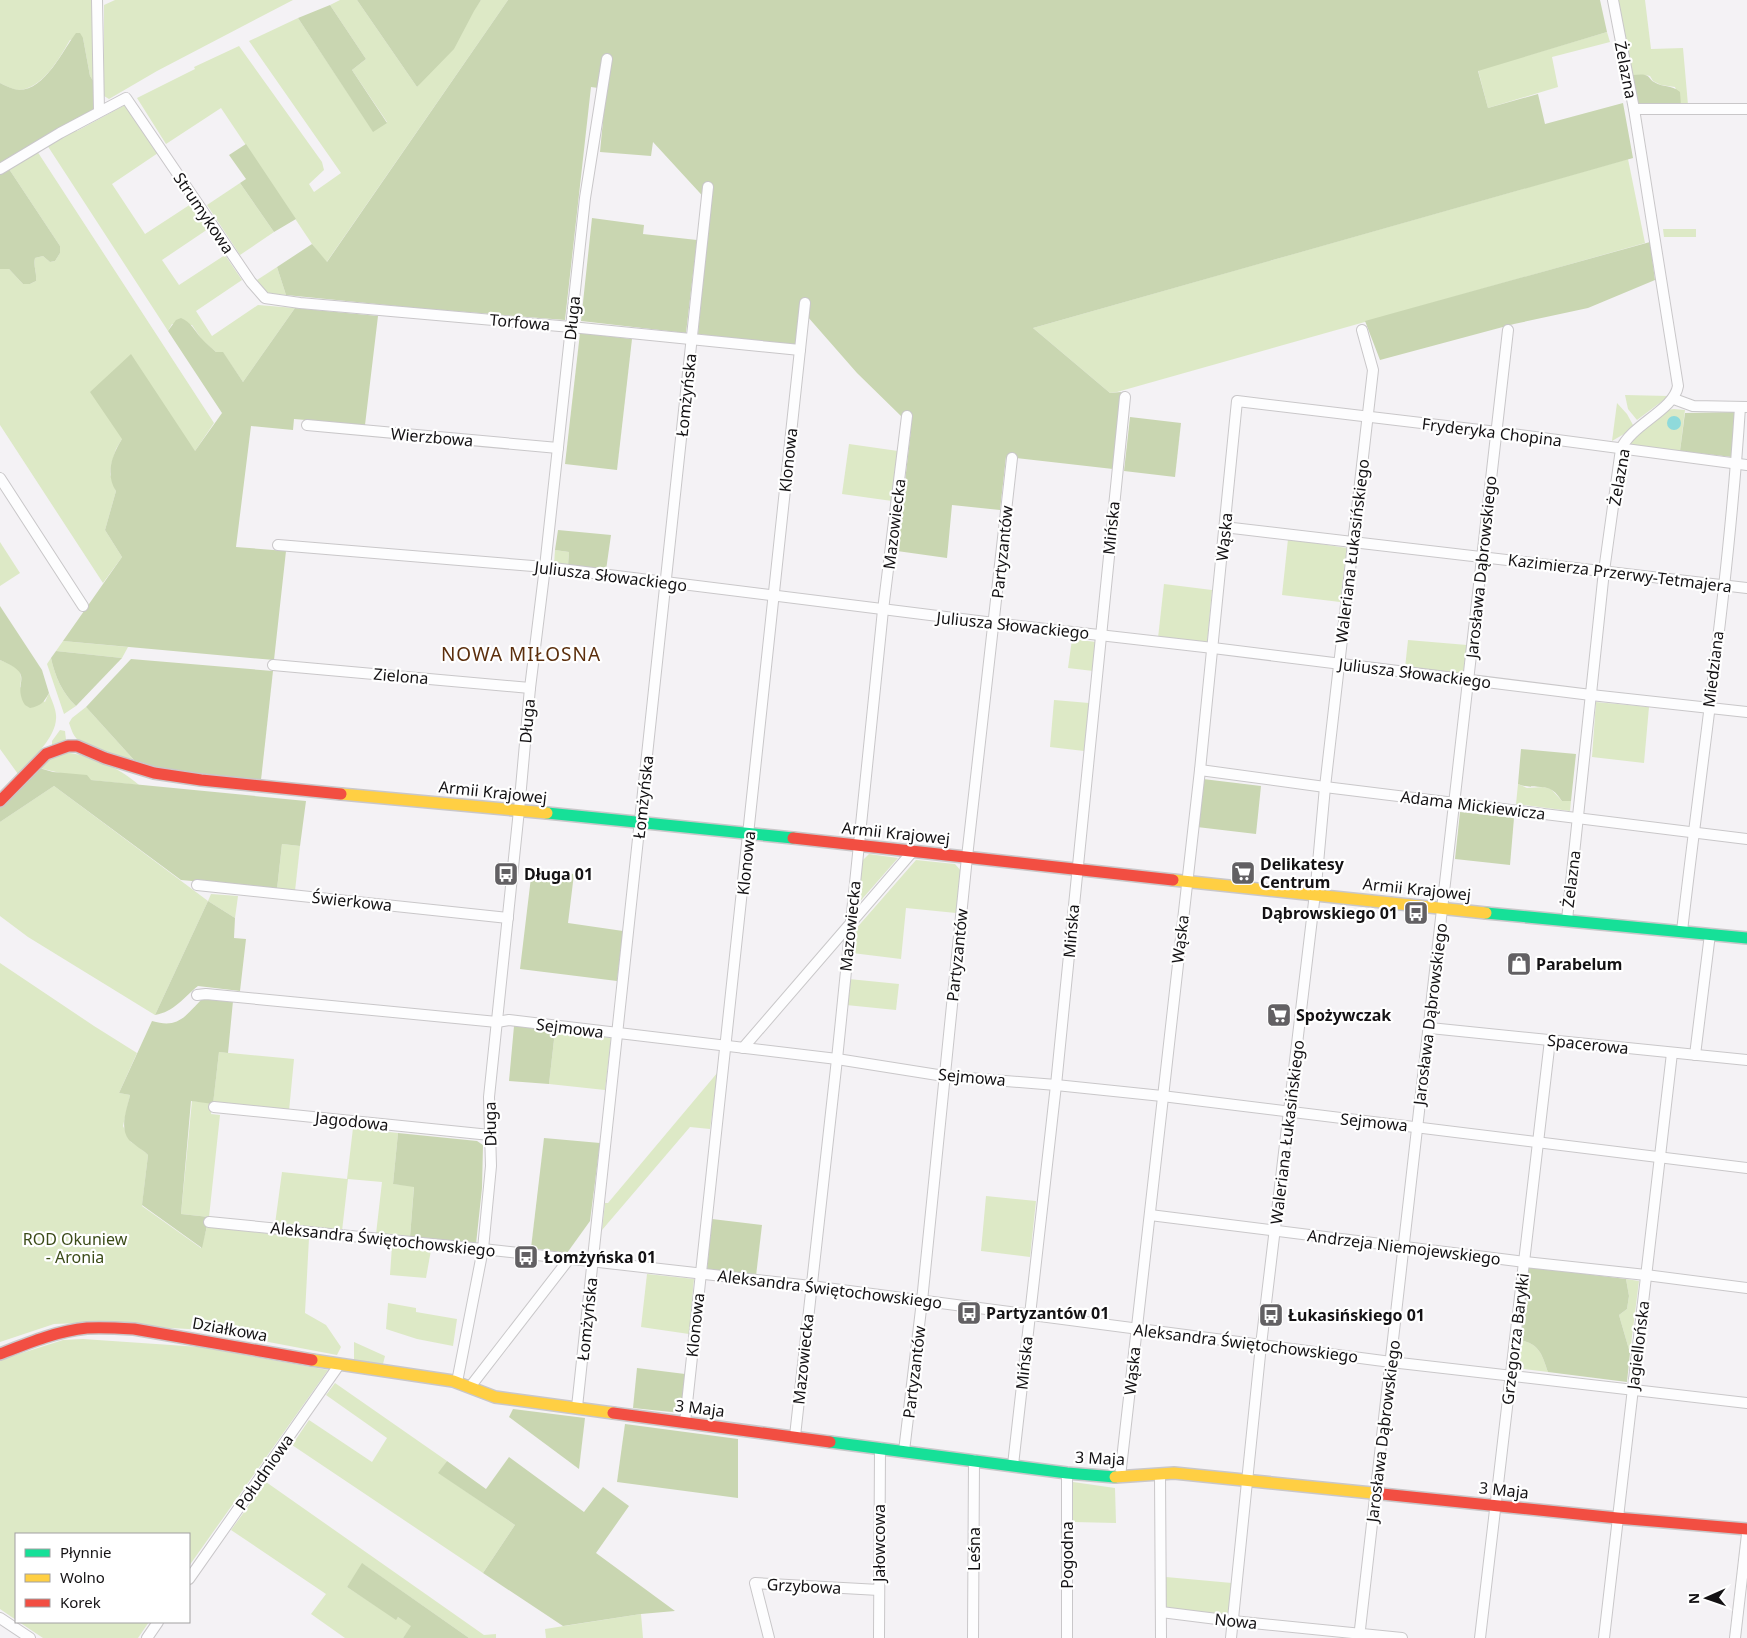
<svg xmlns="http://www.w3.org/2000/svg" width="1747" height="1638" font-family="'Noto Sans',sans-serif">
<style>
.green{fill:#dde9c6}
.forest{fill:#c9d6b1}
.water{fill:#8fdadb}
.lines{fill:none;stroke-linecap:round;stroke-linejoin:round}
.street-casing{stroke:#c9c7c9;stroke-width:12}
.fast-casing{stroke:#c9c7c9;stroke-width:14}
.slow-casing{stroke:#c9c7c9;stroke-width:14}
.jam-casing{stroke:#c9c7c9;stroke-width:14}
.street{stroke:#fdfdfe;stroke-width:10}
.fast{stroke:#16e098;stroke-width:11}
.slow{stroke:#ffcf43;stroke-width:11}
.jam{stroke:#f24e42;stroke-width:11}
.labels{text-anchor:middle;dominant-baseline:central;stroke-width:4.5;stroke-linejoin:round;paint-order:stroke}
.street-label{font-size:16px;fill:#141214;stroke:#fff}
.poi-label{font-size:16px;font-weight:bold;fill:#141214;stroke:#fff;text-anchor:start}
.park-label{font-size:16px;fill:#3b4b18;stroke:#fff}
.quarter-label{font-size:19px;letter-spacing:1px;fill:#5c2f0d;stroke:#fff}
</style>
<rect width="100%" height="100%" fill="#f4f2f5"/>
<g class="green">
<path d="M 0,0 L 95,0 L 96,85 L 90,76 L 83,38 L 70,40 C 60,57 42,90 18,90 C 12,89 6,86 0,83 Z"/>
<polygon points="115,0 293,0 157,71 109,99 104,96 104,5"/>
<polygon points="340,0 357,0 417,87 481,0 508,0 326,263 312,244 221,108 166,144 137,98 195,69 194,67 239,46 322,162 324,170 309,184 314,192 341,173 249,41 298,18 373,131 387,122 352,70 366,59 330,5"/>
<polygon points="1618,0 1645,0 1651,49 1683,48 1688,105 1681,105 1675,87 1661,85 1653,81 1650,76 1645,75 1633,75"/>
<polygon points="1607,32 1610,42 1552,57 1558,87 1488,108 1478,70"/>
<polygon points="125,105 158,153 112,184 145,234 191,204 208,229 162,260 179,285 225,255 242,280 196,311 212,336 258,305 295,308 243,382 223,353 216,352 202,340 192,325 172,324 168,331 47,145 75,129 77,131"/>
<path d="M 37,151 L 214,423 L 195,451 L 122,439 L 116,449 L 111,465 L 110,474 L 116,491 L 105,530 L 122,557 L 103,583 L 0,425 L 0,269 L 9,269 L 23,284 L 30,284 L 36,281 C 37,273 33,266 35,258 L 43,256 L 50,262 L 55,261 L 60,253 L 60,246 L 9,169 Z"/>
<polygon points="1628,159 1645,243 1117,392 1110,393 1033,328"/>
<polygon points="240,183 274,232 240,255 207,205"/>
<polygon points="1663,229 1696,229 1696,237 1664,237"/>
<polygon points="277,267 286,295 265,293 257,280"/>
<polygon points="1625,395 1669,396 1637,420 1628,409"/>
<polygon points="1617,403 1627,414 1633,425 1624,434 1612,441"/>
<polygon points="1674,409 1685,410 1680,451 1628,445 1666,410"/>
<polygon points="849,444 898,451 892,501 842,494"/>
<polygon points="1288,539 1347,548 1340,602 1282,595"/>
<polygon points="0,542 20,573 0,586"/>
<polygon points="555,550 569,552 568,566 554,564"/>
<polygon points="1164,584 1212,590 1207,644 1158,638"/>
<polygon points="1072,639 1096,642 1093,671 1068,668"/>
<polygon points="1408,640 1467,645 1463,674 1405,668"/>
<polygon points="63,641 128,647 122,658 56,651"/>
<path d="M 51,658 C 55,676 62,693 76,706 L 64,714 L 47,664 Z"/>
<path d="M 0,660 C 16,667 24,668 20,687 L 45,702 L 49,693 C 52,701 57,711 56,719 C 55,739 31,760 18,774 L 0,749 Z"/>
<polygon points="1054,700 1089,703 1084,751 1050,747"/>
<polygon points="1596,702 1649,707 1644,763 1592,757"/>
<path d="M 86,707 L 134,760 C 118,756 92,749 78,740 C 73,736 71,728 69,723 L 72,718 Z"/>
<polygon points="60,730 65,731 66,740 52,746 52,741"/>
<path d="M 63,752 C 91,755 118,767 139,785 L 90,780 L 39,768 L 44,759 Z"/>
<polygon points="1518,784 1527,788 1543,787 1551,789 1562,801 1571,801 1570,811 1516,804"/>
<polygon points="54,786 208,901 211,894 238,896 235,918 208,901 155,1015 28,937 0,916 0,822"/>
<polygon points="282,844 300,846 295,891 277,889"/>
<polygon points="869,854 898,858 856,906 863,860"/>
<polygon points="916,860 955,864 961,871 956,913 906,908 901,959 852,953 854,931"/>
<polygon points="0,963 94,1026 137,1053 119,1093 130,1095 123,1126 131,1142 139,1147 148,1155 142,1206 201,1248 207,1227 309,1238 305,1313 326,1325 341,1347 337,1355 206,1330 82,1323 54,1324 0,1342"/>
<polygon points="849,979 899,984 896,1010 846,1005"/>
<polygon points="555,1031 611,1038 605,1090 549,1084"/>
<polygon points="219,1052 294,1059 289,1111 213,1104 211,1114 220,1115 209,1217 181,1214 192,1101 213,1103"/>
<polygon points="718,1072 710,1129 690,1127 602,1230 605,1203 608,1203"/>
<polygon points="353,1128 398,1133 393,1184 414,1186 410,1237 376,1234 382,1182 348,1179 342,1231 275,1224 282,1172 347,1179"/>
<polygon points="986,1196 1036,1201 1030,1257 981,1251"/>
<polygon points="392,1246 431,1250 426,1278 390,1275"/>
<polygon points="647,1274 694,1279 689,1334 641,1327"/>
<polygon points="1626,1279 1639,1281 1630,1353 1619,1315 1627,1309 1629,1296"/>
<polygon points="388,1303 416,1308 416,1312 457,1319 453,1346 417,1339 386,1329"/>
<polygon points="83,1339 200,1347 328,1370 189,1566 189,1534 16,1534 16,1620 0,1609 0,1360 63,1340"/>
<path d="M 1520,1340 C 1540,1344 1542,1355 1548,1372 L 1517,1368 Z"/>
<polygon points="354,1342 385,1356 383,1364 354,1361"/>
<polygon points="335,1383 447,1461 439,1473 515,1525 483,1573 292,1445 309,1420 372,1462 387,1438 326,1395"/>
<polygon points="266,1482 484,1635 496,1634 496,1638 469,1638 363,1564 347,1587 396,1619 398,1617 412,1626 403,1638 345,1638 311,1614 326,1594 231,1530"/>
<polygon points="1073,1482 1115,1488 1116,1523 1073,1522"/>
<polygon points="1166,1577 1232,1583 1229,1613 1226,1614 1168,1609 1166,1605"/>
<polygon points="641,1614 643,1638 546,1638 545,1629"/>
<polygon points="19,1622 149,1622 138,1638 43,1638"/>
</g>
<g class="forest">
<polygon points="357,0 481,0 474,11 454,49 417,87"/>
<polygon points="508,0 1600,0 1607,32 1478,71 1488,108 1538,94 1545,124 1623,103 1633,158 1033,328 1110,393 1121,392 1113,469 1006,457 1000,510 952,505 947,558 897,551 911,429 902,417 857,373 800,308 796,346 698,334 710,204 653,142 651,156 600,152 606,89 591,87 565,320 417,308 286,295 277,267 312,244 327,262"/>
<polygon points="330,5 366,59 352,70 387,123 373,132 298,18"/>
<path d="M 76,33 L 80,33 L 83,38 L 90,76 L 96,85 L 95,108 L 0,166 L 0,83 C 6,86 12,89 19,90 C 45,90 63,50 76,33 Z"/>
<path d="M 1633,75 C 1637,75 1641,74 1645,75 C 1650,76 1650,80 1654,82 C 1663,88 1671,84 1680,92 L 1681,105 L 1640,104 L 1638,103 Z"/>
<polygon points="246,144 296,219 274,232 240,183 246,179 229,155"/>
<path d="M 9,169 L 60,246 L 60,253 L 55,261 L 50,262 L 43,256 L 35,258 C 33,266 37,273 36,281 L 30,284 L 23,284 L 9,269 L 0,269 L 0,175 Z"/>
<polygon points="592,218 644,225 643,234 697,240 686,333 581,321"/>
<polygon points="1650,242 1655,280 1588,308 1514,324 1380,360 1365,321"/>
<path d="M 295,308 L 378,316 L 365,425 L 294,419 L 293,430 L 251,426 L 236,547 L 286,551 L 274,660 L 63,641 L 122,557 L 105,530 L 116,491 C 105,474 112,455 122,439 L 90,392 L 131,354 L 195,451 L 222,413 L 168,331 L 176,320 L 181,318 C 191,322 194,330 201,338 C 205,343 211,347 216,352 L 223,352 L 243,382 Z"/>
<polygon points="580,333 632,339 617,470 565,464"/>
<polygon points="1735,412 1732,457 1680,451 1685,413"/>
<polygon points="1130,417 1181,423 1175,477 1124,471"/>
<polygon points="558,530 611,535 606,570 568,566 569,552 555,550"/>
<path d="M 0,606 L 42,670 L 49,693 C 44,702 41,706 30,708 L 25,705 C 11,681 38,676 0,660 Z"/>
<path d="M 56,651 L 122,658 L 76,706 C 62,693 55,676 51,658 Z"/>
<polygon points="131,659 273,671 261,780 165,771 134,760 86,707"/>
<path d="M 1521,749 L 1576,754 L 1571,801 L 1562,801 C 1559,797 1555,791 1550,789 C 1541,785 1530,789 1518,784 Z"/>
<polygon points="39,768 53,772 87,775 91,780 306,801 300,846 282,844 277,889 181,880 54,786 0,822 0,806"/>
<polygon points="1203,779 1261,786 1256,834 1197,827"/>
<polygon points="1460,812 1514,818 1510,865 1455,859"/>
<polygon points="532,869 574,874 568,923 623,931 617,981 520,969"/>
<path d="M 208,901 L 235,918 L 234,938 L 246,939 L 240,991 L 198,986 C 184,997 174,1012 155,1015 Z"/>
<path d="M 203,998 L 233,1001 L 228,1053 L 219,1052 L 213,1104 L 191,1101 L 181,1214 L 209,1217 L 202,1248 L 142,1205 L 148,1155 C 142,1149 134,1145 129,1140 C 119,1128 127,1109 130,1095 L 119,1093 L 152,1021 C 179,1029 185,1016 203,998 Z"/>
<polygon points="514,1026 555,1031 549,1084 509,1081"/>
<polygon points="398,1133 477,1141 483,1145 482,1188 476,1244 410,1237 414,1187 393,1184"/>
<polygon points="544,1138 600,1143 590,1221 567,1253 531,1248"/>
<polygon points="712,1219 762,1225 756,1276 707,1269"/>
<path d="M 1529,1267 L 1626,1279 L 1629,1296 L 1627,1309 L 1619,1315 L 1630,1353 L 1627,1382 L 1548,1372 C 1542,1355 1540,1344 1520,1340 Z"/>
<polygon points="637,1368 685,1374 681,1413 633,1408"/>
<polygon points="513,1409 585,1418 579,1469 509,1417"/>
<polygon points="625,1424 738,1439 738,1498 617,1482"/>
<polygon points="509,1457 584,1512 603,1487 629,1506 596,1553 675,1611 641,1614 563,1626 483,1573 515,1525 438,1473 447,1461 486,1489"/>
<polygon points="362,1563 469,1638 403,1638 411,1626 398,1617 396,1620 347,1587"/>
</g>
<circle class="water" cx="1674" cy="423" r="7"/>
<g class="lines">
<defs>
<g id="street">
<polyline points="97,0 99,111"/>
<polyline points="1634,109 1747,109"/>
<polyline points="0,169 60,133 126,98 251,282 265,298 300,303 571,327 800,350"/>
<polyline points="1674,399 1693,406 1747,407"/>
<polyline points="307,425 558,448"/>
<polyline points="0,478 83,606"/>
<polyline points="1224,527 1747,588"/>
<polyline points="278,545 545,567 994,623 1213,648 1591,695 1747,712"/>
<polyline points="273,665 530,688"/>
<polyline points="1200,770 1325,787 1747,839"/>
<polyline points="197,885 508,918"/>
<path d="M 1567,920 L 1604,571 L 1621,449 C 1632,424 1674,410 1678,386 L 1634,109 L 1613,0"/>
<path d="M 1682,931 C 1702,757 1729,582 1740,407"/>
<polyline points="197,995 206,994 497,1022 509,1020 837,1059 944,1076 1056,1085 1162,1096 1747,1168"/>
<polyline points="1430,1028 1747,1060"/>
<polyline points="743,1048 913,851"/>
<polyline points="1695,1055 1710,934"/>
<polyline points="214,1107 490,1135"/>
<polyline points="1150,1215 1525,1262 1646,1275 1747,1288"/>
<polyline points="209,1222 483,1249 811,1286 1391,1362 1747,1403"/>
<polyline points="457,1382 483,1249 491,1166 489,1097 519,810 530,688 545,567 585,198 607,59"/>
<polyline points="470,1387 569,1259"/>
<polyline points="577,1407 708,187"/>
<path d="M 685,1422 C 725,1049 765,676 805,303"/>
<polyline points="795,1436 837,1059 883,610 907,416"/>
<polyline points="904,1451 922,1301 967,857 1012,458"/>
<polyline points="1013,1465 1056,1085 1125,397"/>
<polyline points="1160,1474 1161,1638"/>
<polyline points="1120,1477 1200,770 1237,401 1497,432 1747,465"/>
<polyline points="189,1579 339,1365"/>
<polyline points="1161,1612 1233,1621 1402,1638"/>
<polyline points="0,1618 30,1638"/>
<polyline points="147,1638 158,1622"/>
<polyline points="769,1638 755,1583 879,1590"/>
<polyline points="879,1638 880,1448"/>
<polyline points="973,1638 974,1460"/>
<polyline points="1067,1638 1067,1473"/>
<polyline points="1231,1638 1261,1345 1316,885 1325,787 1373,370 1362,330"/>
<polyline points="1359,1638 1508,330"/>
<polyline points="1480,1638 1550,1040"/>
<polyline points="1604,1638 1672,1053"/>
<polyline points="1735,1638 1747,1534"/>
</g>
<g id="fast">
<polyline points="547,813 793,838"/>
<polyline points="1486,913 1747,938"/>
<polyline points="830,1442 1067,1473 1115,1477"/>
</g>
<g id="slow">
<polyline points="341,794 547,813"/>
<polyline points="1173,880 1486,913"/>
<polyline points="312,1360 453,1381 495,1397 613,1413"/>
<polyline points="1115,1477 1174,1473 1382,1494"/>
</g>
<g id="jam">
<polyline points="0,801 46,754 68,746 77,746 105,758 154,773 201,780 341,794"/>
<polyline points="793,838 1173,880"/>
<path d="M 0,1354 C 28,1343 57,1331 87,1328 C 102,1327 118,1328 134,1329 L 312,1360"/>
<polyline points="613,1413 830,1442"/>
<polyline points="1382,1494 1617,1518 1747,1529"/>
</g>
</defs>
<use href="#street" class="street-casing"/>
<use href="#fast" class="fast-casing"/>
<use href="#slow" class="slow-casing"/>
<use href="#jam" class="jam-casing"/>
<use href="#street" class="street"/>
<use href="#fast" class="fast"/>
<use href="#slow" class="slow"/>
<use href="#jam" class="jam"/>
</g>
<defs>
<symbol id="supermarket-square" viewBox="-11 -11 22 22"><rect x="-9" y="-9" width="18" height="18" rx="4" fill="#626063" stroke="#fff"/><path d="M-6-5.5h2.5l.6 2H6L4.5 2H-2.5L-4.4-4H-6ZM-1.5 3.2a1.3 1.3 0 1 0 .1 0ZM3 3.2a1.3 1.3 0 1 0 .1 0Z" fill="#fff"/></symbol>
<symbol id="bus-square" viewBox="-11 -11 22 22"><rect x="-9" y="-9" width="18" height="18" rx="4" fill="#626063" stroke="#fff"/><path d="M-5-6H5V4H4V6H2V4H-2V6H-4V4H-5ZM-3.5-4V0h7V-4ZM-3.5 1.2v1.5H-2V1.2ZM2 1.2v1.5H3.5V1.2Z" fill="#fff"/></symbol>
<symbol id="shop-square" viewBox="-11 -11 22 22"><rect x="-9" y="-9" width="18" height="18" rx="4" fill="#626063" stroke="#fff"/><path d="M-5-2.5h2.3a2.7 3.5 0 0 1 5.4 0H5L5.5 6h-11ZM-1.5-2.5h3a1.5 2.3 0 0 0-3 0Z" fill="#fff"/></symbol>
</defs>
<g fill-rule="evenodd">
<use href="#supermarket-square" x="1229" y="859" width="28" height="28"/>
<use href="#bus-square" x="492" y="860" width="28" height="28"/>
<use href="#bus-square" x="1402" y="899" width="28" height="28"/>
<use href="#shop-square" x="1505" y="950" width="28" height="28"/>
<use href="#supermarket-square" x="1265" y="1001" width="28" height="28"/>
<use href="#bus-square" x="512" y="1243" width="28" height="28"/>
<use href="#bus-square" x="955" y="1299" width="28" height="28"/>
<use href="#bus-square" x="1257" y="1301" width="28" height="28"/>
</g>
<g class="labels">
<g class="street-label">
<text transform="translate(1626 70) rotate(79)">Żelazna</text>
<text transform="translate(204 213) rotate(56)">Strumykowa</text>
<text transform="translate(572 318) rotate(-84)">Długa</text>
<text transform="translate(520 322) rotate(5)">Torfowa</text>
<text transform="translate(686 395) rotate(-84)">Łomżyńska</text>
<text transform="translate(1492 432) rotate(7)">Fryderyka Chopina</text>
<text transform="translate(432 437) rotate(5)">Wierzbowa</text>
<text transform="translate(788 460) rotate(-84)">Klonowa</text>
<text transform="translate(1619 477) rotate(-80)">Żelazna</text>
<text transform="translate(894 524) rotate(-83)">Mazowiecka</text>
<text transform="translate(1111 528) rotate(-84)">Mińska</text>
<text transform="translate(1224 537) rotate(-84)">Wąska</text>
<text transform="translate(1352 551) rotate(-83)">Waleriana Łukasińskiego</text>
<text transform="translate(1002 552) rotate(-84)">Partyzantów</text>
<text transform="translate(1481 567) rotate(-84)">Jarosława Dąbrowskiego</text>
<text transform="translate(1620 573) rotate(7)">Kazimierza Przerwy-Tetmajera</text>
<text transform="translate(611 576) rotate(7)">Juliusza Słowackiego</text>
<text transform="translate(1013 625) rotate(6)">Juliusza Słowackiego</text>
<text transform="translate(1713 669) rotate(-83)">Miedziana</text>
<text transform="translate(1415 673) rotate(7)">Juliusza Słowackiego</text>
<text transform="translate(401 676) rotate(5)">Zielona</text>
<text transform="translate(527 721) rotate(-85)">Długa</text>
<text transform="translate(493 792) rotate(6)">Armii Krajowej</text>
<text transform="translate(643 797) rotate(-84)">Łomżyńska</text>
<text transform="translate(1473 805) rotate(7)">Adama Mickiewicza</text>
<text transform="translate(896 833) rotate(6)">Armii Krajowej</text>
<text transform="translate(746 863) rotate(-84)">Klonowa</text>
<text transform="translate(1571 879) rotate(-83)">Żelazna</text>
<text transform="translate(1417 889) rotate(6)">Armii Krajowej</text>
<text transform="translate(352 901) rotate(6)">Świerkowa</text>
<text transform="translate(850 926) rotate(-84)">Mazowiecka</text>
<text transform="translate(1071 931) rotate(-85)">Mińska</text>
<text transform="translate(1180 939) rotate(-83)">Wąska</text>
<text transform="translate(957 955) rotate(-84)">Partyzantów</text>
<text transform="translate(1430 1014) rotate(-83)">Jarosława Dąbrowskiego</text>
<text transform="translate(570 1028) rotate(7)">Sejmowa</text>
<text transform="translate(1588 1044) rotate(6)">Spacerowa</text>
<text transform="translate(972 1077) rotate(5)">Sejmowa</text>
<text transform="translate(352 1121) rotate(6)">Jagodowa</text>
<text transform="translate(1374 1122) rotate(6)">Sejmowa</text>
<text transform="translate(490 1124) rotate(-91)">Długa</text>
<text transform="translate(1287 1132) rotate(-83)">Waleriana Łukasińskiego</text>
<text transform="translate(383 1239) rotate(6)">Aleksandra Świętochowskiego</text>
<text transform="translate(1404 1247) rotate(7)">Andrzeja Niemojewskiego</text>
<text transform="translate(830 1289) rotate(7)">Aleksandra Świętochowskiego</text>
<text transform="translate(587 1319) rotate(-84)">Łomżyńska</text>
<text transform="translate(695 1325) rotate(-84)">Klonowa</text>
<text transform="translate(230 1329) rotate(10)">Działkowa</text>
<text transform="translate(1515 1339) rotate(-83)">Grzegorza Baryłki</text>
<text transform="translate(1246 1343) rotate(7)">Aleksandra Świętochowskiego</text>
<text transform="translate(1638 1345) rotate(-83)">Jagiellońska</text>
<text transform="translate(803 1359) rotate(-84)">Mazowiecka</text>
<text transform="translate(1024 1363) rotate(-84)">Mińska</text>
<text transform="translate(1132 1371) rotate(-84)">Wąska</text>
<text transform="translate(914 1372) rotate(-83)">Partyzantów</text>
<text transform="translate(700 1408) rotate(7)">3 Maja</text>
<text transform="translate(1383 1431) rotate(-83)">Jarosława Dąbrowskiego</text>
<text transform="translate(1100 1458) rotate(3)">3 Maja</text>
<text transform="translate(264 1472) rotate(-55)">Południowa</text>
<text transform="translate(1504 1490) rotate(6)">3 Maja</text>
<text transform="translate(879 1543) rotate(-90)">Jałowcowa</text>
<text transform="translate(974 1549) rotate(-90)">Leśna</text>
<text transform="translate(1067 1555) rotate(-90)">Pogodna</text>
<text transform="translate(804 1586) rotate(3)">Grzybowa</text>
<text transform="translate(1236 1621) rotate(6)">Nowa</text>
</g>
<g class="poi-label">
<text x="1260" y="864">Delikatesy<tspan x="1260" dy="18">Centrum</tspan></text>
<text x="524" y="874">Długa 01</text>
<text x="1398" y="913" text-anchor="end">Dąbrowskiego 01</text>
<text x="1536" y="964">Parabelum</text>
<text x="1296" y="1015">Spożywczak</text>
<text x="544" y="1257">Łomżyńska 01</text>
<text x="986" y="1313">Partyzantów 01</text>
<text x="1288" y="1315">Łukasińskiego 01</text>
</g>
<g class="park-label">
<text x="75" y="1239">ROD Okuniew<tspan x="75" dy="18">- Aronia</tspan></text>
</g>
<g class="quarter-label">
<text x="521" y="654">NOWA MIŁOSNA</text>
</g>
</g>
<rect x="15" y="1533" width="175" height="90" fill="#ffffff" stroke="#a1a0a1"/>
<rect x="25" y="1549" width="25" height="8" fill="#16e098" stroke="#a1a0a1"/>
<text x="60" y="1558" font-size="15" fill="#141214">Płynnie</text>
<rect x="25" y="1574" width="25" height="8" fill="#ffcf43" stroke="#a1a0a1"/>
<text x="60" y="1583" font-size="15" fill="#141214">Wolno</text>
<rect x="25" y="1599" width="25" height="8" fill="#f24e42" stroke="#a1a0a1"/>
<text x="60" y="1608" font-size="15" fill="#141214">Korek</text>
<g transform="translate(1707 1598) rotate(268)" stroke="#ffffff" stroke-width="4" paint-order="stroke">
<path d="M0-4L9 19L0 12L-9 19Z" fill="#141214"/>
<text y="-8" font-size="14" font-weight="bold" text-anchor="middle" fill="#141214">N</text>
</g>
</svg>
